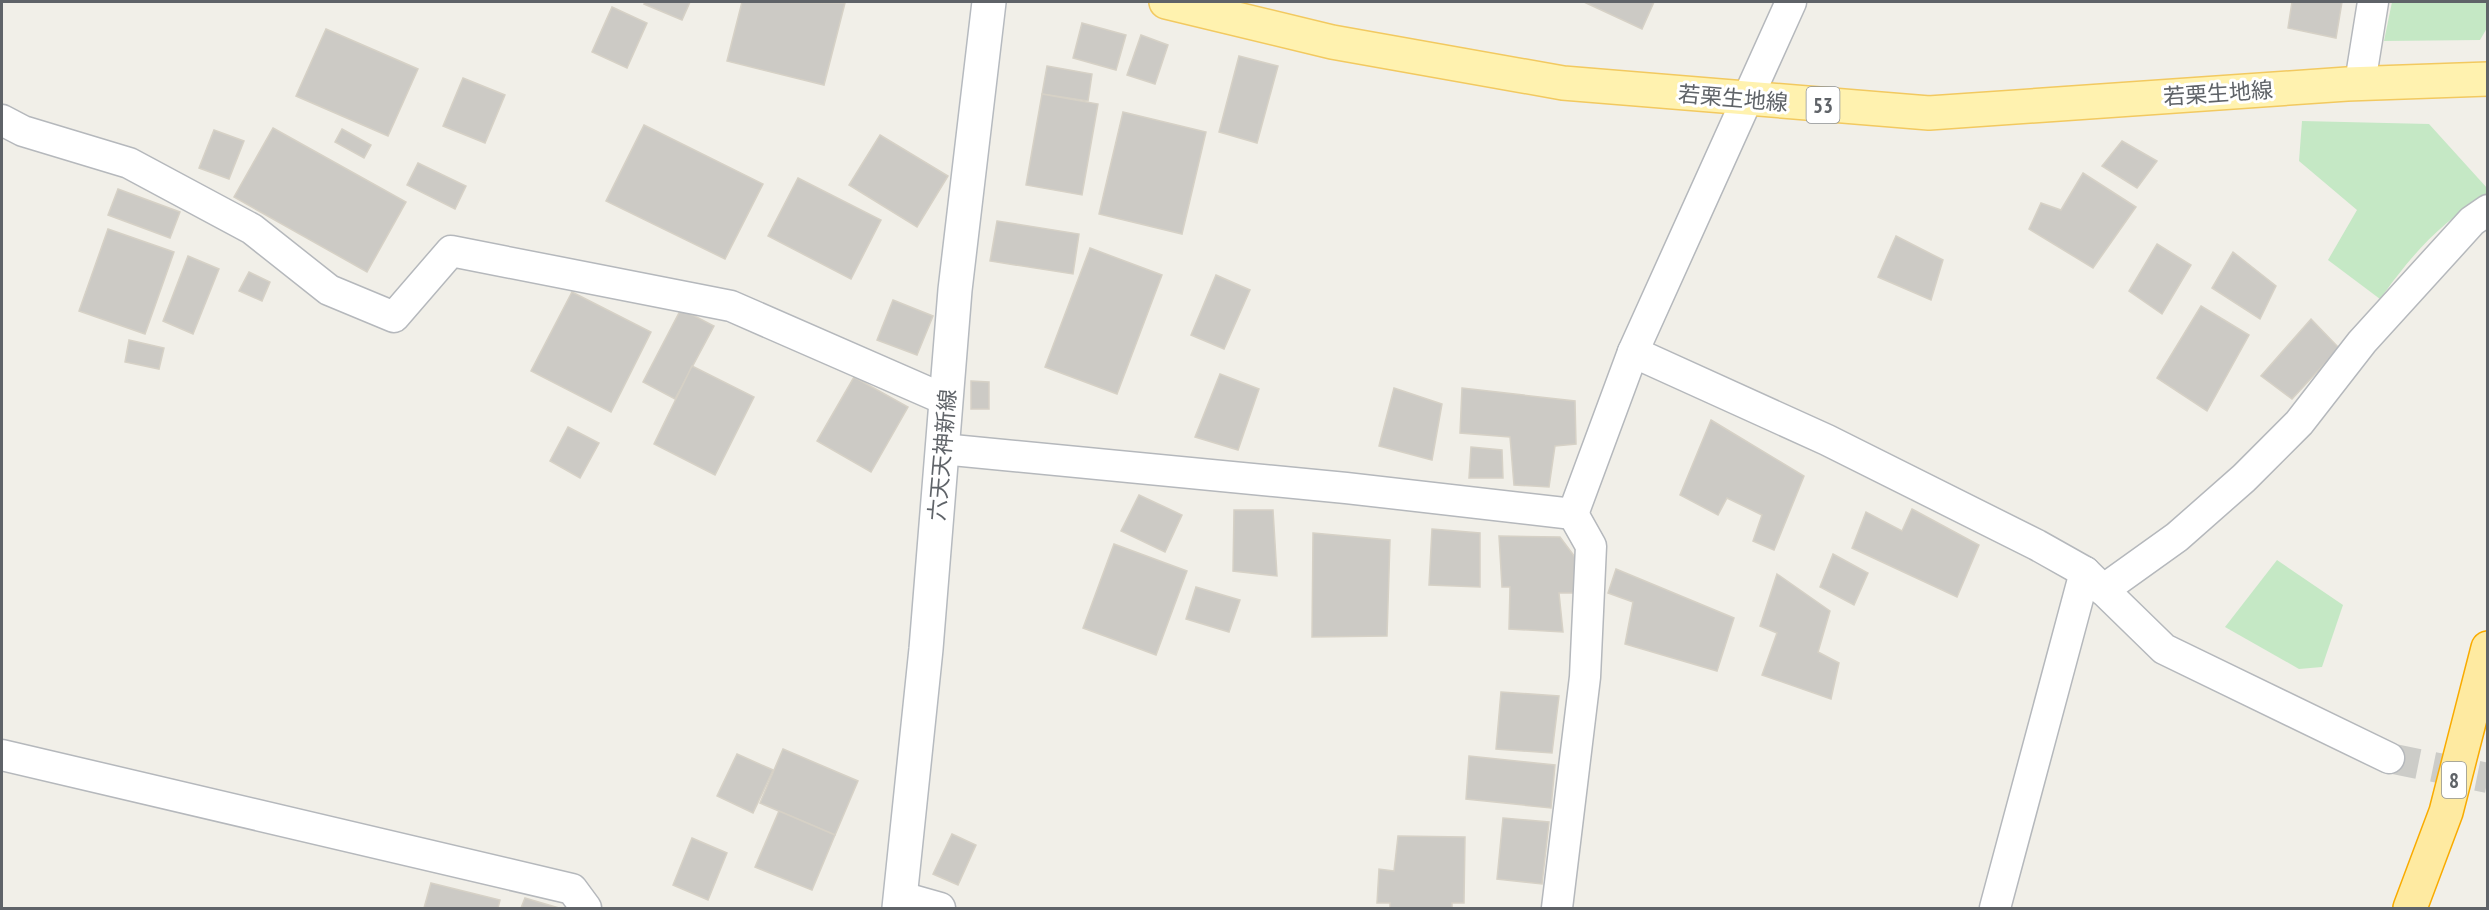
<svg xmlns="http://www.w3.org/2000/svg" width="2489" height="910" font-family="'PT Sans Narrow','Noto Sans JP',sans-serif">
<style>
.green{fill:#c5e8c5}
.building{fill:#cccac5;stroke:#d6d1c6;stroke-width:1.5}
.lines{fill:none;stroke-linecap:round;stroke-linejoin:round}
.minor-tunnel{stroke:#ccccc8;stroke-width:30;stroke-dasharray:30 15;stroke-linecap:butt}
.minor-casing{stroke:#b5b8bc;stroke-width:33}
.secondary-casing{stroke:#b6babf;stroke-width:36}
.primary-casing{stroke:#f2c960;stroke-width:36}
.trunk-casing{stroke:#f9ab00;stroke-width:36}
.minor{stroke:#fff;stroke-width:30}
.secondary{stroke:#fff;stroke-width:33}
.primary{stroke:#fff2af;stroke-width:33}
.trunk{stroke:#feeaa1;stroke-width:33}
.labels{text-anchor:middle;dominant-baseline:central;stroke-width:6;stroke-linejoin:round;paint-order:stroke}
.shield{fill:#fff;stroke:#8f9295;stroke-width:1.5}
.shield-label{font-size:21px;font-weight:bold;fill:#5f6368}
.street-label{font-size:22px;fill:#5f6368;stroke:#fff}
</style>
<rect width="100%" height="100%" fill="#f1efe8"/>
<g class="green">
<polygon points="2392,2 2487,2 2487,28 2480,40 2384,41"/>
<path d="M 2302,121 L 2429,124 L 2487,188 L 2487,194 C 2438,225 2414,252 2380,299 L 2328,260 L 2357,210 L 2299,161 Z"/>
<polygon points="2277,560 2343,605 2322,667 2299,669 2225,627"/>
</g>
<g class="building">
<polygon points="645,2 690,2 682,20 644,4"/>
<polygon points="742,2 845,3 824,85 727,61"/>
<polygon points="1584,2 1654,2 1642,29"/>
<polygon points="2292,2 2342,2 2336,38 2288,28"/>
<polygon points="612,7 647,23 627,68 592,52"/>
<polygon points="1082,23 1126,35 1116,70 1073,58"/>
<polygon points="326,29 418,69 388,136 296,96"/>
<polygon points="1141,35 1168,45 1155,84 1127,75"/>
<polygon points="1239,56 1278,66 1257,143 1219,132"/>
<polygon points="1047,66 1092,74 1088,101 1042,94"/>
<polygon points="463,78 505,95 485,143 443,126"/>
<polygon points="1042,94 1098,104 1082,195 1026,185"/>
<polygon points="1123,112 1206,132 1182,234 1099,214"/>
<polygon points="644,125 763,184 725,259 606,201"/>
<polygon points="273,128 406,202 367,272 234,197"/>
<polygon points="342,129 371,145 364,158 335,142"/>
<polygon points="214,130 244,141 229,179 199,168"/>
<polygon points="880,135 948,176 917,227 849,185"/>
<polygon points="2122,141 2157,161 2137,188 2102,166"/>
<polygon points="418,163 466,186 455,209 407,185"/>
<polygon points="2083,173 2136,207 2093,268 2029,229 2041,203 2061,210"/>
<polygon points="798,178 881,220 851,279 768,236"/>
<polygon points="118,189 180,212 170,238 108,215"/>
<polygon points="997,221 1079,234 1073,274 990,261"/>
<polygon points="108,229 174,252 145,334 79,311"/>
<polygon points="1896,236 1943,260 1931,300 1878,277"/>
<polygon points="2157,244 2191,265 2162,314 2129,291"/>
<polygon points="1090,248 1162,275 1117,394 1045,367"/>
<polygon points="2233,252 2276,286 2260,319 2212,288"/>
<polygon points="188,256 219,269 193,334 163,321"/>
<polygon points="249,272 270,282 262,301 239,291"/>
<polygon points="1216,275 1250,290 1224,349 1191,335"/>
<polygon points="572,292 651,332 611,412 531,371"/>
<polygon points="893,300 933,316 917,355 877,340"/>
<polygon points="2201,306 2249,335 2207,411 2157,378"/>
<polygon points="681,309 714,326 675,399 643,382"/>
<polygon points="2311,319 2339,348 2292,399 2261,376"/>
<polygon points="129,340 164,348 159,369 125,362"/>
<polygon points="692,366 754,397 715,475 654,444"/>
<polygon points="1220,374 1259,389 1238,450 1195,437"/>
<polygon points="854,377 908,407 871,472 817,441"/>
<polygon points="971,381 989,382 989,409 971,409"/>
<polygon points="1394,388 1442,404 1432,460 1379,446"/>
<polygon points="1462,388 1575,401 1576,444 1555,446 1549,487 1514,485 1510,437 1460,433"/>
<polygon points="1711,420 1804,476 1774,550 1753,541 1762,515 1727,498 1718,515 1680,495"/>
<polygon points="568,427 599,443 580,478 550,461"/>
<polygon points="1471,447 1502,450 1503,478 1469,478"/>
<polygon points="1139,495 1182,515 1165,552 1121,531"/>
<polygon points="1912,509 1979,545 1957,597 1852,548 1866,512 1902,531"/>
<polygon points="1234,510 1273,510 1277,576 1233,571"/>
<polygon points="1432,529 1480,533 1480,587 1429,585"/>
<polygon points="1313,533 1390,540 1387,636 1312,637"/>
<polygon points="1499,536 1560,537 1575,557 1575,593 1559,593 1563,632 1509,629 1510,587 1502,587"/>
<polygon points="1114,544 1187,571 1156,655 1083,628"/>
<polygon points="1833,554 1868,573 1854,605 1820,587"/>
<polygon points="1616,569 1734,618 1717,671 1625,644 1633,602 1608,593"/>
<polygon points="1777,574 1830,611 1818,652 1839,663 1831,699 1762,675 1777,633 1760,626"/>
<polygon points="1196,587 1240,600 1229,632 1186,619"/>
<polygon points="1501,692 1559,696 1552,753 1496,749"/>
<polygon points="783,749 858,781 835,835 760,803"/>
<polygon points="737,754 773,770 753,813 717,796"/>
<polygon points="1469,756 1555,765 1551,808 1466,799"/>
<polygon points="779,811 835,835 812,890 755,867"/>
<polygon points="1503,818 1549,822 1542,884 1497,879"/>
<polygon points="952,834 976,845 958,885 933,874"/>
<polygon points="1398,836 1465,837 1464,903 1452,903 1452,908 1390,908 1390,903 1377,903 1379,869 1394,871"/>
<polygon points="692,838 727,853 708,900 673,885"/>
<polygon points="431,883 500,900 498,908 424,908"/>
<polygon points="525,898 559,908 521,908"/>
</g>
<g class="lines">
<polyline class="minor-tunnel" points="2389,758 2488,778"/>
<defs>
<g id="minor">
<polyline points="1791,2 1633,352 1827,440 2037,545 2085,572 2164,649 2389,758"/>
<polyline points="2360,83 2373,2"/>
<polyline points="2,120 23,131 129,163 252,229 329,290 394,317 451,251 731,306 946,400"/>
<polyline points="942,449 1346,488 1573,514 1633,352"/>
<polyline points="2103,590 2177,537 2244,478 2299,423 2362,342 2472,221 2488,210"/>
<polyline points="2,755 572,889 586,908"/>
<polyline points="901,897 940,908"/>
<polyline points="1557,908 1585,677 1591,546 1573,514"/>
<polyline points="1995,908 2085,572"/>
</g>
<polyline id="secondary" points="899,908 926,649 955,290 989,2"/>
<polyline id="primary" points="1166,2 1332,42 1563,83 1929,113 2347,84 2488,79"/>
<polyline id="trunk" points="2410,908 2446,812 2488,648"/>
</defs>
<use href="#minor" class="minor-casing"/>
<use href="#secondary" class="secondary-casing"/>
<use href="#primary" class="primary-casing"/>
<use href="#trunk" class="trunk-casing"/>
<use href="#minor" class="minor"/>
<use href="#secondary" class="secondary"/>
<use href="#primary" class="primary"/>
<use href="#trunk" class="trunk"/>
</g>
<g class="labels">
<g class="shield">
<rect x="1806.5" y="87" width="33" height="36" rx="4.5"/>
<rect x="2442" y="762" width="24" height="36" rx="4.5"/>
</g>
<g class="shield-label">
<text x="1823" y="105">53</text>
<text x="2454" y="780">8</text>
</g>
<g class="street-label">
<text transform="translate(2218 93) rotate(-4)">若栗生地線</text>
<text transform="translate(1733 98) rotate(5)">若栗生地線</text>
<text transform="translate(942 455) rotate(-85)">六天天神新線</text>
</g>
</g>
<rect width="2489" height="910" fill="none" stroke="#5f6368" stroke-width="6"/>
</svg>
